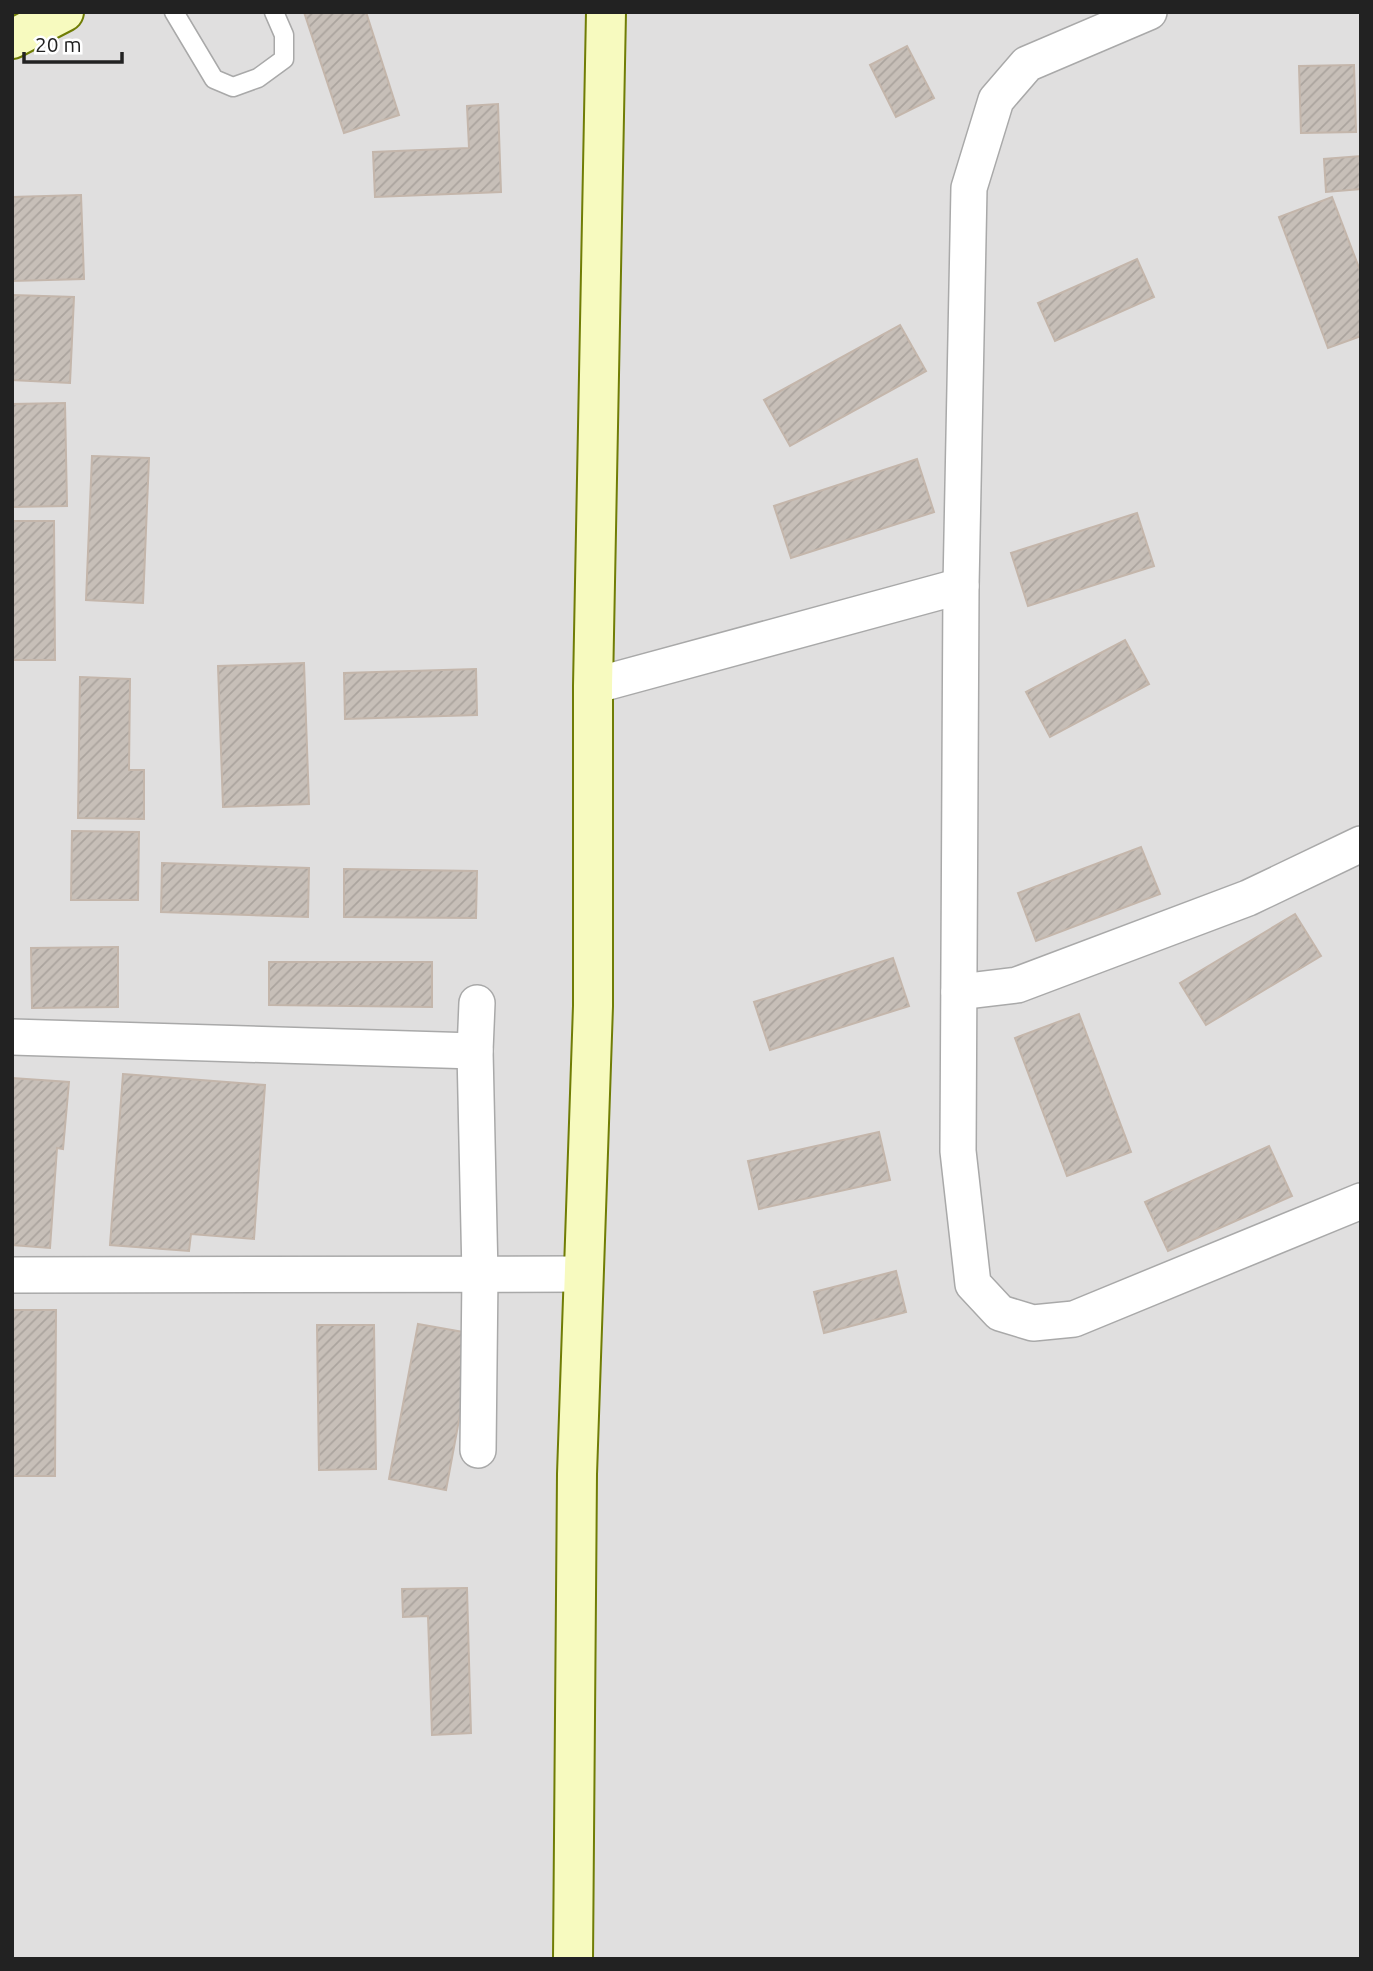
<svg xmlns="http://www.w3.org/2000/svg" width="1373" height="1971" font-family="Ubuntu,sans-serif">
<style>
.residential{fill:#e0dfdf}
.building{fill:url(#building-hatch);stroke:#c4b6ab;stroke-width:2}
.lines{fill:none;stroke-linecap:round;stroke-linejoin:round}
.lane-casing{stroke:#a9a9a9;stroke-width:21}
.street-casing{stroke:#a9a9a9;stroke-width:38}
.secondary-casing{stroke:#707d05;stroke-width:42}
.lane{stroke:#fff;stroke-width:18}
.street{stroke:#fff;stroke-width:35}
.secondary{stroke:#f7fabf;stroke-width:38}
</style>
<defs>
<pattern id="building-hatch" width="6" height="6" patternUnits="userSpaceOnUse" patternTransform="scale(1.75)"><rect width="6" height="6" fill="#c7bfb8"/><path d="M-1 1l2-2M0 6l6-6M5 7l2-2" fill="none" stroke="#aba49e"/></pattern>
</defs>
<rect width="100%" height="100%" fill="#f2efe9"/>
<rect class="residential" x="12" y="12" width="1349" height="1947"/>
<g class="building">
<polygon points="304,12 366,12 399,115 344,133"/>
<polygon points="907,46 934,98 896,117 870,65"/>
<polygon points="1354,65 1356,132 1301,133 1299,66"/>
<polygon points="498,104 501,192 375,197 373,152 469,148 467,106"/>
<polygon points="1361,156 1361,189 1326,192 1324,159"/>
<polygon points="81,195 84,279 12,281 12,197"/>
<polygon points="1332,197 1361,273 1361,336 1328,348 1279,217"/>
<polygon points="1137,259 1154,297 1055,341 1038,303"/>
<polygon points="12,295 74,297 70,383 12,380"/>
<polygon points="900,325 926,371 790,446 764,400"/>
<polygon points="65,403 67,506 12,507 12,404"/>
<polygon points="92,456 149,458 143,603 86,600"/>
<polygon points="917,459 934,512 791,558 774,506"/>
<polygon points="1137,513 1154,566 1028,606 1011,553"/>
<polygon points="12,521 54,521 55,660 12,660"/>
<polygon points="1125,640 1149,684 1050,737 1026,692"/>
<polygon points="304,663 309,804 223,807 218,666"/>
<polygon points="476,669 477,715 345,719 344,673"/>
<polygon points="80,677 130,679 129,770 144,770 144,819 78,818"/>
<polygon points="72,831 139,832 138,900 71,900"/>
<polygon points="1141,847 1160,894 1036,941 1018,893"/>
<polygon points="162,863 309,868 308,917 161,912"/>
<polygon points="344,869 477,871 476,918 344,917"/>
<polygon points="1295,914 1321,956 1206,1025 1180,983"/>
<polygon points="118,947 118,1007 32,1008 31,948"/>
<polygon points="893,958 909,1006 770,1050 754,1002"/>
<polygon points="269,962 432,962 432,1007 269,1005"/>
<polygon points="1079,1014 1131,1152 1067,1176 1015,1038"/>
<polygon points="123,1074 265,1085 254,1239 191,1234 189,1251 110,1245"/>
<polygon points="12,1078 69,1082 63,1149 57,1148 50,1248 12,1245"/>
<polygon points="879,1132 890,1180 759,1209 748,1161"/>
<polygon points="1269,1146 1292,1196 1168,1251 1145,1202"/>
<polygon points="896,1271 906,1312 824,1333 814,1292"/>
<polygon points="12,1310 56,1310 55,1476 12,1476"/>
<polygon points="418,1324 475,1334 446,1490 389,1479"/>
<polygon points="317,1325 374,1325 376,1469 319,1470"/>
<polygon points="467,1588 471,1733 432,1735 428,1616 403,1617 402,1589"/>
</g>
<g class="lines">
<defs>
<polyline id="lane" points="174,12 214,79 233,87 258,78 284,59 284,35 274,12"/>
<g id="street">
<polyline points="1149,12 1027,64 996,100 969,188 961,586 958,1151 973,1284 1000,1313 1033,1323 1074,1319 1361,1201"/>
<polyline points="593,686 961,586"/>
<polyline points="959,992 1017,985 1248,898 1361,844"/>
<polyline points="477,1003 475,1051 480,1275 478,1450"/>
<polyline points="12,1037 475,1051"/>
<polyline points="12,1275 583,1274"/>
</g>
<g id="secondary">
<polyline points="12,39 64,12"/>
<polyline points="573,1959 577,1474 593,1006 593,686 606,12"/>
</g>
</defs>
<use href="#lane" class="lane-casing"/>
<use href="#street" class="street-casing"/>
<use href="#secondary" class="secondary-casing"/>
<use href="#lane" class="lane"/>
<use href="#street" class="street"/>
<use href="#secondary" class="secondary"/>
</g>
<rect width="1373" height="1971" fill="none" stroke="#222222" stroke-width="28"/>
<path d="M24 52v10h98v-10" fill="none" stroke="#222222" stroke-width="3.5"/>
<text x="35" y="52" font-size="21" fill="#222222" stroke="#ffffff" stroke-width="5" paint-order="stroke">20 m</text>
</svg>
